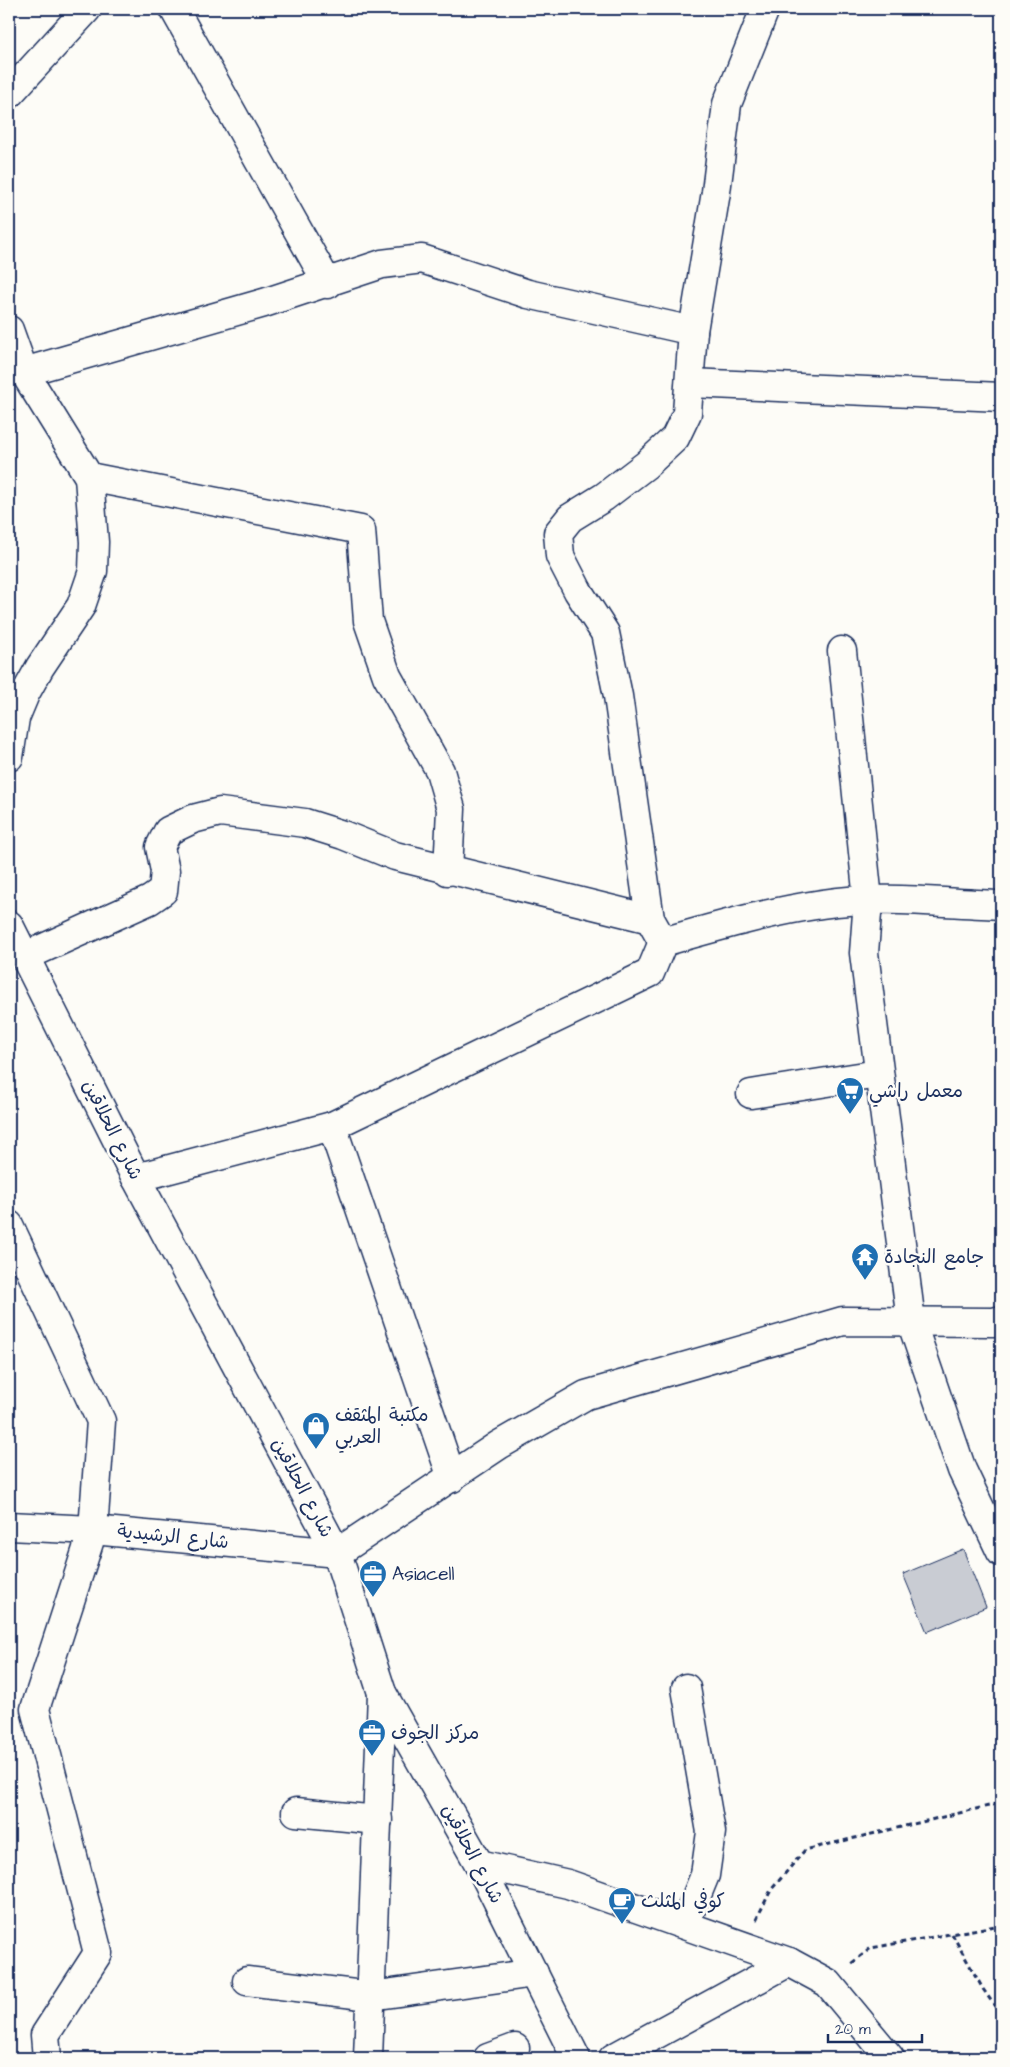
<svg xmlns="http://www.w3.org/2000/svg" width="1010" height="2067" font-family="'Architects Daughter','Playpen Sans Arabic',sans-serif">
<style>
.building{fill:#c9ccd3;stroke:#1b2f5e}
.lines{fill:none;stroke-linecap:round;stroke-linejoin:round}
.minor-casing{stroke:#1b2f5e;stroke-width:31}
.major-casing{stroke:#1b2f5e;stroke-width:31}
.path{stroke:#1b2f5e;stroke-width:3;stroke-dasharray:5 4;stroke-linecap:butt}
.minor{stroke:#fdfcf7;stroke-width:28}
.major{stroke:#fdfcf7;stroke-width:28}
.labels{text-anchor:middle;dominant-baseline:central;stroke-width:5;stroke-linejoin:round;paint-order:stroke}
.poi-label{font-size:19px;fill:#1b2f5e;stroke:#fdfcf7;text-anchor:start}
.street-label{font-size:19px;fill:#1b2f5e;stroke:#fdfcf7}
</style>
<rect width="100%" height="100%" fill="#fdfcf7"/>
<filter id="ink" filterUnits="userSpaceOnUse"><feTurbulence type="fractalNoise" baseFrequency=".02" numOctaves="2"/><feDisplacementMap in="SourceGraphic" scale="10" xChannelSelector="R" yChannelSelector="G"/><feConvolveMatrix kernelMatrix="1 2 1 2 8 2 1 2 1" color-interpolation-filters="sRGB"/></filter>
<g filter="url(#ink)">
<polygon class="building" points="963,1549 986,1607 927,1632 903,1574"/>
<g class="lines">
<defs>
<g id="minor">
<polyline points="174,9 328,284"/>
<polyline points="9,94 87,9"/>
<polyline points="9,330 24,372 89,477 94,542 93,571 81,606 40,667 25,694 15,718 9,757"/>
<polyline points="24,372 264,303 382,264 422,259 528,294 693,331"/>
<polyline points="690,383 1001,397"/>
<polyline points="89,477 361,530 368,621 387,676 440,771 451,809 448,871"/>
<polyline points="842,651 868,900 864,953 911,1321 962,1470 1001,1552"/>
<polyline points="663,942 650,919 618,696 605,633 578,591 560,556 558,533 570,518 604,497 646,465 675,438 687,413 693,331 716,192 727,104 765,9"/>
<polyline points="26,956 150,900 163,891 165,871 160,847 168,831 193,819 220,812 305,823 343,835 395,856 650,919"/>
<polyline points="751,1094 878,1074"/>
<polyline points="332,1126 452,1478"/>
<path d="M 136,1178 L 332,1126 L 650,973 L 663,942 C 715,927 768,912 822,904 C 881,895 942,903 1001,905"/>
<polyline points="9,1225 101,1421 93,1530 35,1709 98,1953 45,2035 47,2058"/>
<polyline points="9,1526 93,1530 337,1553 499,1445 586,1395 843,1321 994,1322 1001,1320"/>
<polyline points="296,1812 378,1820"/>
<polyline points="479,1864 568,1884 789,1962 828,1983 890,2058"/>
<polyline points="685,1924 705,1875 711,1832 686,1688"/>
<polyline points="247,1981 371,1996 534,1973"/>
<polyline points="368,2058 382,1693"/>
<polyline points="488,2058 515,2048"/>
<polyline points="613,2058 789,1962"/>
</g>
<polyline id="major" points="9,925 136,1178 337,1553 382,1693 479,1864 576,2058"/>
</defs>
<use href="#minor" class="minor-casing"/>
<use href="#major" class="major-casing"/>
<g class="path">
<polyline points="756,1920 771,1890 805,1850 1001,1803"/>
<polyline points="952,1934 983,1989 1001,2015"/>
<polyline points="852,1963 871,1948 1001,1925"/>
</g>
<use href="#minor" class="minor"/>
<use href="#major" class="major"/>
</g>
</g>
<defs>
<symbol id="supermarket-pin" viewBox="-11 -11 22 30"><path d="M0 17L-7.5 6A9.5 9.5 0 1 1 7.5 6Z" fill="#1f6fb2" stroke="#fdfcf7"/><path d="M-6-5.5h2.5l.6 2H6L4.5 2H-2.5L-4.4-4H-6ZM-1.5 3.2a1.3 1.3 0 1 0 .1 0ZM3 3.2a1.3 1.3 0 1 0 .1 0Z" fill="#fff"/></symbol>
<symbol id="temple-pin" viewBox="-11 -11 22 30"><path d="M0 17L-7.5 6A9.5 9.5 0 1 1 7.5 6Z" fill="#1f6fb2" stroke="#fdfcf7"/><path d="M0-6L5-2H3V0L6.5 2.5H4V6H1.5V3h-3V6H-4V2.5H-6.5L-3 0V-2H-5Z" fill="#fff"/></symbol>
<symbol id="shop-pin" viewBox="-11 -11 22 30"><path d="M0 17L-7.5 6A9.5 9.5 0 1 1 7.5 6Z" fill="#1f6fb2" stroke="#fdfcf7"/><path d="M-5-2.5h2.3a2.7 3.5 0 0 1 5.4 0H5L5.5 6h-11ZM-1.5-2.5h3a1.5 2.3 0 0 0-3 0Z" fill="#fff"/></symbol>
<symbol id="office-pin" viewBox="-11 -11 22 30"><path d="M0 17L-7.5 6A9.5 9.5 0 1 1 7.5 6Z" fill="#1f6fb2" stroke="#fdfcf7"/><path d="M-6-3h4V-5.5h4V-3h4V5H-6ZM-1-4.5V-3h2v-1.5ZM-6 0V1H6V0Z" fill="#fff"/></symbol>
<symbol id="cafe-pin" viewBox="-11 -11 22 30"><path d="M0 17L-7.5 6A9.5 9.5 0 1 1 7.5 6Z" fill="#1f6fb2" stroke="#fdfcf7"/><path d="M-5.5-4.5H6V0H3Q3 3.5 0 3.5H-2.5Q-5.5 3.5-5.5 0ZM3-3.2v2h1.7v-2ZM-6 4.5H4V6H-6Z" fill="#fff"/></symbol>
</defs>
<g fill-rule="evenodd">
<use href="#supermarket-pin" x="834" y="1075" width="32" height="43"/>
<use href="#temple-pin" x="849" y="1241" width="32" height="43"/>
<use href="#shop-pin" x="300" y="1410" width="32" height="43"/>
<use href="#office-pin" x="357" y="1558" width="32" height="43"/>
<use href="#office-pin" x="356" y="1717" width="32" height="43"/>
<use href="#cafe-pin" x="606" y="1885" width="32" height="43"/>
</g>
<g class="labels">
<g class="poi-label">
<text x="869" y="1091">معمل راشي</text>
<text x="884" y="1257">جامع النجادة</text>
<text x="335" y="1415">مكتبة المثقف<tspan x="335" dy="22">العربي</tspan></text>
<text x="392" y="1574">Asiacell</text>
<text x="391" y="1733">مركز الجوف</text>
<text x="641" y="1901">كوفي المثلث</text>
</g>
<g class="street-label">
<text transform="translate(112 1130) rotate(63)">شارع الحلاقين</text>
<text transform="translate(302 1488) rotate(62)">شارع الحلاقين</text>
<text transform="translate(173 1537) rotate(6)">شارع الرشيدية</text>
<text transform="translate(472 1854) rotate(62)">شارع الحلاقين</text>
</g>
</g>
<rect width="1010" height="2067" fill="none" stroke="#fdfcf7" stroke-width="30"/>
<rect x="15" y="15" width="980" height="2037" fill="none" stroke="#1b2f5e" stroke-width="2" filter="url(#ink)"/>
<path d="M828 2034v8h94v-8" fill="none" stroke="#1b2f5e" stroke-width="2.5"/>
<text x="835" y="2034" font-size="15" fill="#1b2f5e" stroke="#fdfcf7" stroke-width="4" paint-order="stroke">20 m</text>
</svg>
